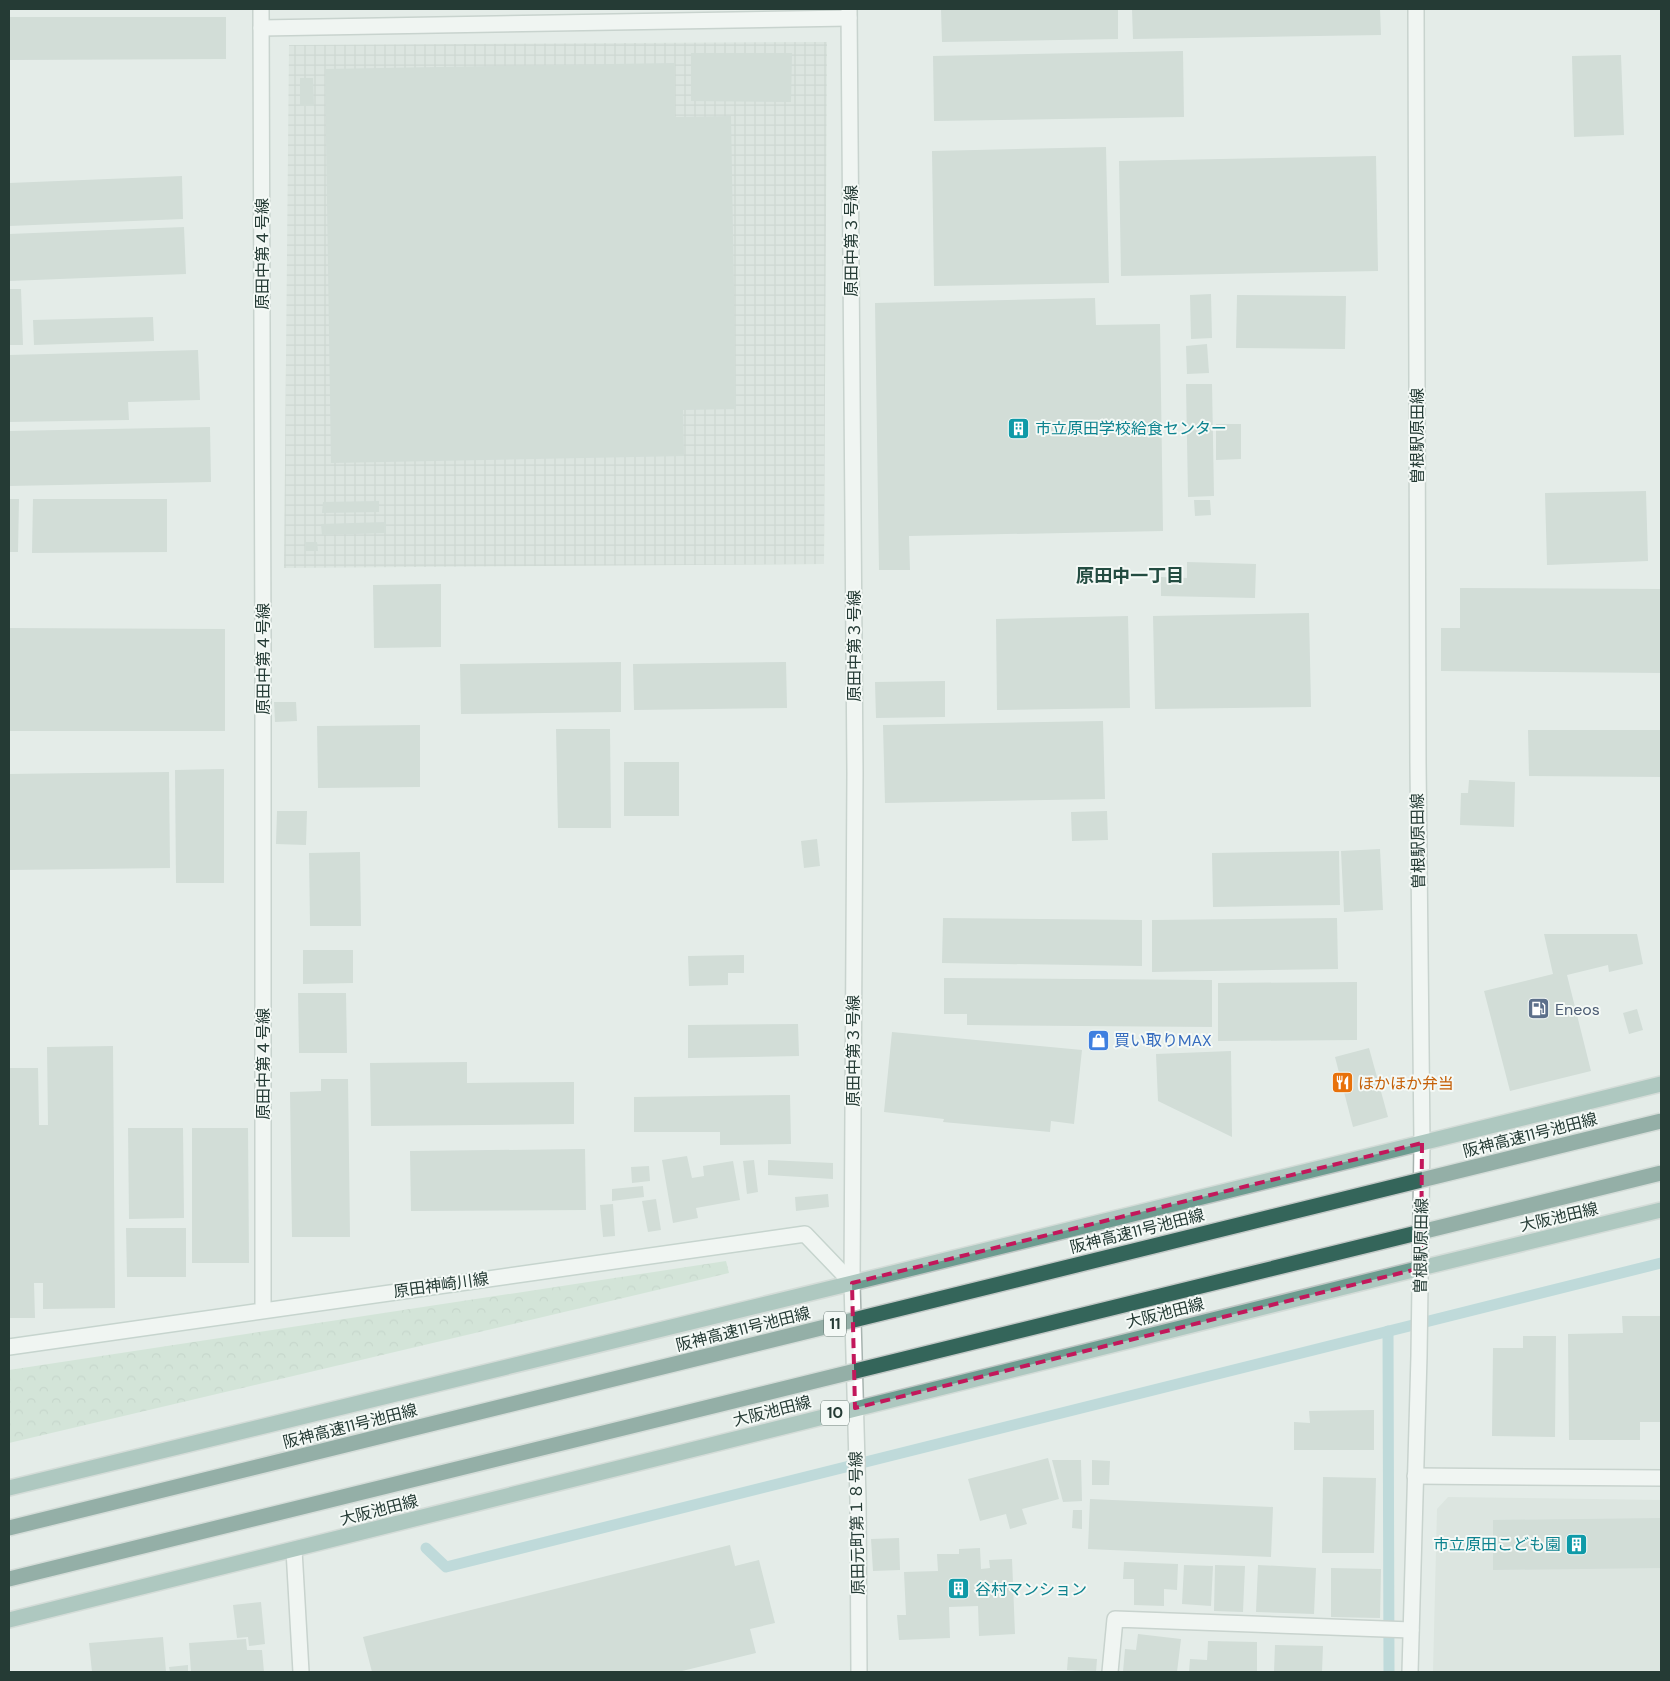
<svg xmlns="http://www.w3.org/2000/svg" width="1670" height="1681" font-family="'DM Sans','Noto Sans JP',sans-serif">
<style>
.built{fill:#d2dcd7}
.industrial{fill:url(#industrial-grid)}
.park{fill:url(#park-crowns)}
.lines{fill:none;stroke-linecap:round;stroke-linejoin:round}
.stream{stroke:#92c3cb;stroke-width:11}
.building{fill:#bcc9c4}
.street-casing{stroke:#a7b3af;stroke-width:18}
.secondary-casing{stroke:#a3b6af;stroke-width:18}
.primary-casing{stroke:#c2c8c6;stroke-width:18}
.street{stroke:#fff;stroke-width:15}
.secondary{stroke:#fff;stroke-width:15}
.primary{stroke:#6d9c90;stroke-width:15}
.highway-bridge-casing{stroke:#c2c8c6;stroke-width:18;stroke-linecap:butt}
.highway-bridge{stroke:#34655a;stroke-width:15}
.marked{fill:none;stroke:#c2185b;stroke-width:4;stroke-dasharray:10 6;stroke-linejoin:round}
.labels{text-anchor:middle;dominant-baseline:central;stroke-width:4;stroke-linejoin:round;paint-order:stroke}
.shield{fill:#f4f9f6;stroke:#63746f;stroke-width:1}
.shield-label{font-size:15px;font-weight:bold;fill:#253b35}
.street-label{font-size:16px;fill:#253b35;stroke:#f4f9f6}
.culture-label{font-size:16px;fill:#0d838f;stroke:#f4f9f6;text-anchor:start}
.service-label{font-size:16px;fill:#4e5e75;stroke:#f4f9f6;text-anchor:start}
.shop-label{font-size:16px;fill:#366cbe;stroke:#f4f9f6;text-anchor:start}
.food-label{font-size:16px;fill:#c56008;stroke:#f4f9f6;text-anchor:start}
.neighbourhood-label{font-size:18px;font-weight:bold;fill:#234c41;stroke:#f4f9f6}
</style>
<defs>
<pattern id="industrial-grid" width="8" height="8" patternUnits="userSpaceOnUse" patternTransform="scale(1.25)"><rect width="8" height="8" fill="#d2dcd7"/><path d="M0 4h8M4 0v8" fill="none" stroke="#b4beb9"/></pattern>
<pattern id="park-crowns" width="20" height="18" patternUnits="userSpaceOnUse" patternTransform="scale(1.25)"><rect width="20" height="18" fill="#bfdac6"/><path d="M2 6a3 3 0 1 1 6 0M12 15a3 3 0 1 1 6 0" fill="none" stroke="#a4bcab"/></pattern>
</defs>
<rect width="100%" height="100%" fill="#e4ece8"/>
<polygon class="built" points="1448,1497 1661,1500 1661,1672 1433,1672 1437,1509"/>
<polygon class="industrial" points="827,42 824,564 284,568 289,45"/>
<polygon class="park" points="726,1261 729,1273 9,1443 9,1370"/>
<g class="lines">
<g class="stream">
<polyline points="1388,1331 1389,1672"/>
<polyline points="426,1548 446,1567 1661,1263"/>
</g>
</g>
<g class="building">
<polygon points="941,9 1118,9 1118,39 942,42"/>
<polygon points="1132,9 1380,9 1381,35 1133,39"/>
<polygon points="9,17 226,17 226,59 9,60"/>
<polygon points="1183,51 1184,117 934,121 933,56"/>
<polygon points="691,53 792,53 791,102 691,101"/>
<polygon points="1621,55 1624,135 1574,137 1572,56"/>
<polygon points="675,63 675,117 731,116 736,409 683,410 684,456 331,463 325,69"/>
<polygon points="300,78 313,78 314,106 300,106"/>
<polygon points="1106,147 1109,283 934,286 932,151"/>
<polygon points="1376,156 1378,271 1121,276 1119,161"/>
<polygon points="182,176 183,219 9,226 9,183"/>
<polygon points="184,227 186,274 9,281 9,234"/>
<polygon points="9,289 21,289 23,345 9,345"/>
<polygon points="1211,294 1212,338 1191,339 1190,295"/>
<polygon points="1237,295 1346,296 1345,349 1236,348"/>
<polygon points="1095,298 1096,325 1160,324 1163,531 909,536 910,570 879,570 875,303"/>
<polygon points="153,317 154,341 34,345 33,320"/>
<polygon points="1207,344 1209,373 1187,374 1186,346"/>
<polygon points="198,350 200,400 128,402 129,420 9,422 9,355"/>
<polygon points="1186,384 1212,384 1214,496 1188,497"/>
<polygon points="1216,424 1241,424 1241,459 1216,460"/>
<polygon points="210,427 211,482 9,486 9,431"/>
<polygon points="1646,491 1648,561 1547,565 1545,493"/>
<polygon points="9,499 19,499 18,552 9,552"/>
<polygon points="33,499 167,499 167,552 32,553"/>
<polygon points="1194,500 1210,500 1211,515 1195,516"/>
<polygon points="379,501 379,512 322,513 323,502"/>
<polygon points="386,522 386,533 322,535 321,524"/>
<polygon points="305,542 317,542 318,551 305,551"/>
<polygon points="1187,562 1256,564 1255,598 1161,596 1161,577 1187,578"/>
<polygon points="441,584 441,647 374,648 373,585"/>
<polygon points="1460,588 1661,589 1661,673 1441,671 1441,628 1460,628"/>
<polygon points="1309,613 1311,707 1155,709 1153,616"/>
<polygon points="1128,616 1130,708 997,710 996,619"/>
<polygon points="9,628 225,629 225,731 9,731"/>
<polygon points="621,662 621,712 461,714 460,664"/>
<polygon points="786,662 787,708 634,710 633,664"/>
<polygon points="945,681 945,717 876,718 875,682"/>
<polygon points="274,702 296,702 297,721 275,722"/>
<polygon points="1103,721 1105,799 885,803 883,725"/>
<polygon points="420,725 420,787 318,788 317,726"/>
<polygon points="556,729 610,729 611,828 558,828"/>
<polygon points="1528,730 1661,730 1661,777 1529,776"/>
<rect x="624" y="762" width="55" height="54"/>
<polygon points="224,769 224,883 176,883 175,770"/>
<polygon points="169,772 170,868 9,870 9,774"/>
<polygon points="1469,780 1515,782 1514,827 1460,825 1461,793 1468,793"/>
<polygon points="277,811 307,811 306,845 276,844"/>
<polygon points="1107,811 1108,840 1072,841 1071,812"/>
<polygon points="817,839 820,866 804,868 801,841"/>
<polygon points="1380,849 1383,910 1344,912 1341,851"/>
<polygon points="1339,851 1340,905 1213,907 1212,853"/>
<polygon points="360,852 361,926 310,926 309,853"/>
<polygon points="943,918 1142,920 1142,966 942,963"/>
<polygon points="1337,918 1338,969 1152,972 1152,920"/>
<polygon points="1544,934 1637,934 1643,964 1609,972 1608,965 1567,975 1591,1071 1510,1091 1484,991 1553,974"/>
<polygon points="303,950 353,950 353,983 303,984"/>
<polygon points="744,955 744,973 728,973 728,985 689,986 688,956"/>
<polygon points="944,978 1212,980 1212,1027 967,1025 967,1014 944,1014"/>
<polygon points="1357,982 1357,1040 1218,1041 1218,983"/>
<polygon points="298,993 346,993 347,1053 299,1053"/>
<polygon points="1637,1009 1643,1030 1629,1034 1623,1013"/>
<polygon points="798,1024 799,1056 688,1058 688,1025"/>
<polygon points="892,1032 1082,1050 1074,1124 1051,1121 1050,1132 943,1122 944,1119 884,1112"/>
<polygon points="113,1046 115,1308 43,1309 43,1283 34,1283 35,1318 9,1318 9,1068 38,1068 39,1125 48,1125 47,1047"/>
<polygon points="1369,1048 1388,1117 1353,1127 1335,1057"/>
<polygon points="1231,1051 1232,1137 1158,1101 1156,1054"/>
<polygon points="467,1062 467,1083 574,1082 574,1124 371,1126 370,1063"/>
<polygon points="321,1079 348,1079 350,1237 292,1237 290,1092 321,1091"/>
<polygon points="790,1095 791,1144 720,1145 720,1132 634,1132 634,1097"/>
<polygon points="128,1128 183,1128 184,1218 129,1219"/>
<polygon points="192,1128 248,1128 249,1263 192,1263"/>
<polygon points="585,1149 586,1210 411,1211 410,1151"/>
<polygon points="687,1156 692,1178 704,1176 703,1166 733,1161 740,1200 696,1208 698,1218 673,1223 662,1160"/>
<polygon points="754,1160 758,1192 747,1194 743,1161"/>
<polygon points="768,1160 833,1163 833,1179 768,1175"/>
<polygon points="649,1166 650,1181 632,1183 631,1167"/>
<polygon points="643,1186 644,1197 612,1201 612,1189"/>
<polygon points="828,1194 829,1207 796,1211 795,1197"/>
<polygon points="656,1199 661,1230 648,1232 642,1201"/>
<polygon points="613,1204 615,1236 603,1237 600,1205"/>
<polygon points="126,1228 186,1228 186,1277 127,1277"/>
<polygon points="1622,1316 1661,1316 1661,1422 1640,1422 1640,1440 1569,1440 1568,1334 1623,1333"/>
<polygon points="1523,1336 1556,1336 1555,1437 1492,1436 1493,1348 1523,1348"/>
<polygon points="1374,1410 1374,1450 1294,1450 1294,1422 1310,1423 1309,1411"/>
<polygon points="1048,1458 1059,1499 1022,1509 1027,1524 1010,1529 1006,1514 980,1521 968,1479"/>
<polygon points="1052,1460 1081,1460 1082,1501 1063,1502"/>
<polygon points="1092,1460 1110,1461 1109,1485 1092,1485"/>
<polygon points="1323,1477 1376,1478 1374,1553 1322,1553"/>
<polygon points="1090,1499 1273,1507 1271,1557 1088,1549"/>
<polygon points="1073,1510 1082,1510 1082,1529 1072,1528"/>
<polygon points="1661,1518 1661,1568 1493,1570 1493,1520"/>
<polygon points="899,1538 900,1570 873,1571 871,1539"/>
<polygon points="730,1545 735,1566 759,1560 775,1623 750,1629 756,1653 678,1672 372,1672 363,1637"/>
<polygon points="980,1548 981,1569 990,1568 989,1560 1012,1559 1015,1634 979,1636 978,1606 949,1607 950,1638 899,1640 897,1615 906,1615 904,1572 938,1571 937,1554 959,1554 959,1549"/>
<polygon points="1124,1562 1178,1564 1177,1590 1164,1589 1164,1606 1134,1605 1134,1579 1123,1579"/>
<polygon points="1184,1565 1213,1566 1211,1606 1182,1604"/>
<polygon points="1215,1565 1245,1566 1243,1612 1214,1611"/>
<polygon points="1258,1565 1316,1568 1314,1614 1256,1612"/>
<polygon points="1331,1568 1381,1569 1380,1618 1331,1617"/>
<polygon points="261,1602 265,1644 249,1646 248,1637 237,1638 233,1605"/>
<polygon points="1138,1634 1181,1639 1177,1672 1123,1672 1125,1649 1136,1650"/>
<polygon points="163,1637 166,1672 92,1672 89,1643"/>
<polygon points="246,1639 247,1650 262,1650 264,1672 191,1672 189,1643"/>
<polygon points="1208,1641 1257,1642 1257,1672 1189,1672 1190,1659 1207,1660"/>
<polygon points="1275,1645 1323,1646 1322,1672 1274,1672"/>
<polygon points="1068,1657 1097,1659 1096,1672 1067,1670"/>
<polygon points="188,1665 188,1672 170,1672 169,1667"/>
</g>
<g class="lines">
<defs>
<g id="street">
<polyline points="261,9 263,651 263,1310"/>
<polyline points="849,9 855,773 852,1283 858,1500 859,1672"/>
<polyline points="261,28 849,18"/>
<polyline points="1415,1476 1661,1478"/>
<polyline points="294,1550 301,1672"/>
<polyline points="1110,1672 1115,1619 1411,1630"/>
<polyline points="1410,1672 1419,1356 1422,1143 1418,763 1416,9"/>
</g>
<polyline id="secondary" points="9,1347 805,1234 852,1283"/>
<g id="primary">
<polyline points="9,1488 852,1283 1661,1084"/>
<polyline points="9,1620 1421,1268 1661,1210"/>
</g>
</defs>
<use href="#street" class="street-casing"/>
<use href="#secondary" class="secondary-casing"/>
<use href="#primary" class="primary-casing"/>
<use href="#street" class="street"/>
<use href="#secondary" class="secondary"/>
<use href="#primary" class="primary"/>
<defs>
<g id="highway-bridge">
<polyline points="9,1528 1661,1121"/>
<polyline points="9,1579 1661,1173"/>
</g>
</defs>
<use href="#highway-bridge" class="highway-bridge-casing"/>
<use href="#highway-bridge" class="highway-bridge"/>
</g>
<path d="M0 0H1670V1681H0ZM 1422,1143 L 1421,1268 L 855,1408 L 852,1283 Z" fill="#e4ece8" fill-opacity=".55" fill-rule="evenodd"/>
<path class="marked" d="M 1422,1143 L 1421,1268 L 855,1408 L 852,1283 Z"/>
<defs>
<symbol id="building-square" viewBox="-11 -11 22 22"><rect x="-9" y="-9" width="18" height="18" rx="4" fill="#0f9aa8" stroke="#f4f9f6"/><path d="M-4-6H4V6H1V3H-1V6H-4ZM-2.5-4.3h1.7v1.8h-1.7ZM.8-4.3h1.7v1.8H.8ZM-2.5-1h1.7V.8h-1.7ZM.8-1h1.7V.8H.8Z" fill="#fff"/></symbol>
<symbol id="fuel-square" viewBox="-11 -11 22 22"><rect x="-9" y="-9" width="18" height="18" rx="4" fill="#5c6f8a" stroke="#f4f9f6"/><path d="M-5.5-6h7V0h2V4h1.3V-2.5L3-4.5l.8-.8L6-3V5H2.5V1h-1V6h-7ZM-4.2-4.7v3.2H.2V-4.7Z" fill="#fff"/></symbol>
<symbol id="shop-square" viewBox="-11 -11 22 22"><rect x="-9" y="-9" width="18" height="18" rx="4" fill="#3f7fe0" stroke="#f4f9f6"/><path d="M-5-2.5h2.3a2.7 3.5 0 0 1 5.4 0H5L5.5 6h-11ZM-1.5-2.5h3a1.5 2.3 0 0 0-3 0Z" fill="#fff"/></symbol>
<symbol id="restaurant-square" viewBox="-11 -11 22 22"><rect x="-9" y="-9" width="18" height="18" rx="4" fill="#e8710a" stroke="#f4f9f6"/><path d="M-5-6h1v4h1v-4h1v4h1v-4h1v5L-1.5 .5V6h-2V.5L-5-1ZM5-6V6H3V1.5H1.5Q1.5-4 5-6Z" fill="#fff"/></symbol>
</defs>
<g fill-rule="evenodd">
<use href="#building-square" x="1006" y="416" width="25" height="25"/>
<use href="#fuel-square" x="1526" y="996" width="25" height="25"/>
<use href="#shop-square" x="1086" y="1028" width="25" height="25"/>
<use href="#restaurant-square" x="1330" y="1070" width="25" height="25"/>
<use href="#building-square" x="1564" y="1532" width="25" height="25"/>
<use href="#building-square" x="946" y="1576" width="25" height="25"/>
</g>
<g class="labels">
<g class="shield">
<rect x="824" y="1311.5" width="22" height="25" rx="4"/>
<rect x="821" y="1400.5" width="28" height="25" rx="4"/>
</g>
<g class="shield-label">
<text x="835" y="1324">11</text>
<text x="835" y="1413">10</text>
</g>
<g class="street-label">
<text transform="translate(851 241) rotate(-90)">原田中第３号線</text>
<text transform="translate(262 254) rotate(-90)">原田中第４号線</text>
<text transform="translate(1417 436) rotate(-90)">曽根駅原田線</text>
<text transform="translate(854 646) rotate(-90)">原田中第３号線</text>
<text transform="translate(263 659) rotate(-90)">原田中第４号線</text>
<text transform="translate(1418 841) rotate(-91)">曽根駅原田線</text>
<text transform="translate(853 1051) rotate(-90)">原田中第３号線</text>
<text transform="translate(263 1064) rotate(-90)">原田中第４号線</text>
<text transform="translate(1530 1135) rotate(-14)">阪神高速11号池田線</text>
<text transform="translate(1559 1217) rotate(-13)">大阪池田線</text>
<text transform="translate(1137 1231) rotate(-14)">阪神高速11号池田線</text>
<text transform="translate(1421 1246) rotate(-89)">曽根駅原田線</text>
<text transform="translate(441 1285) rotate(-8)">原田神崎川線</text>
<text transform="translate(1165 1313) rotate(-14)">大阪池田線</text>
<text transform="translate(743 1329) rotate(-14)">阪神高速11号池田線</text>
<text transform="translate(772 1411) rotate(-14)">大阪池田線</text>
<text transform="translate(350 1426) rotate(-14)">阪神高速11号池田線</text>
<text transform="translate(379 1510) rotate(-14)">大阪池田線</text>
<text transform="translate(857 1523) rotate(-91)">原田元町第１８号線</text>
</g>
<g class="culture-label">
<text x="1035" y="428">市立原田学校給食センター</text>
<text x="1561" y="1544" text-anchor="end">市立原田こども園</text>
<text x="975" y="1589">谷村マンション</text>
</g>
<g class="service-label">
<text x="1555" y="1009">Eneos</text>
</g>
<g class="shop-label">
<text x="1114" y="1040">買い取りMAX</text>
</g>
<g class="food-label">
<text x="1358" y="1083">ほかほか弁当</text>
</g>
<g class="neighbourhood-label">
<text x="1130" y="576">原田中一丁目</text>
</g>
</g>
<rect width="1670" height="1681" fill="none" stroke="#253b35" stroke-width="20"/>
</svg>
